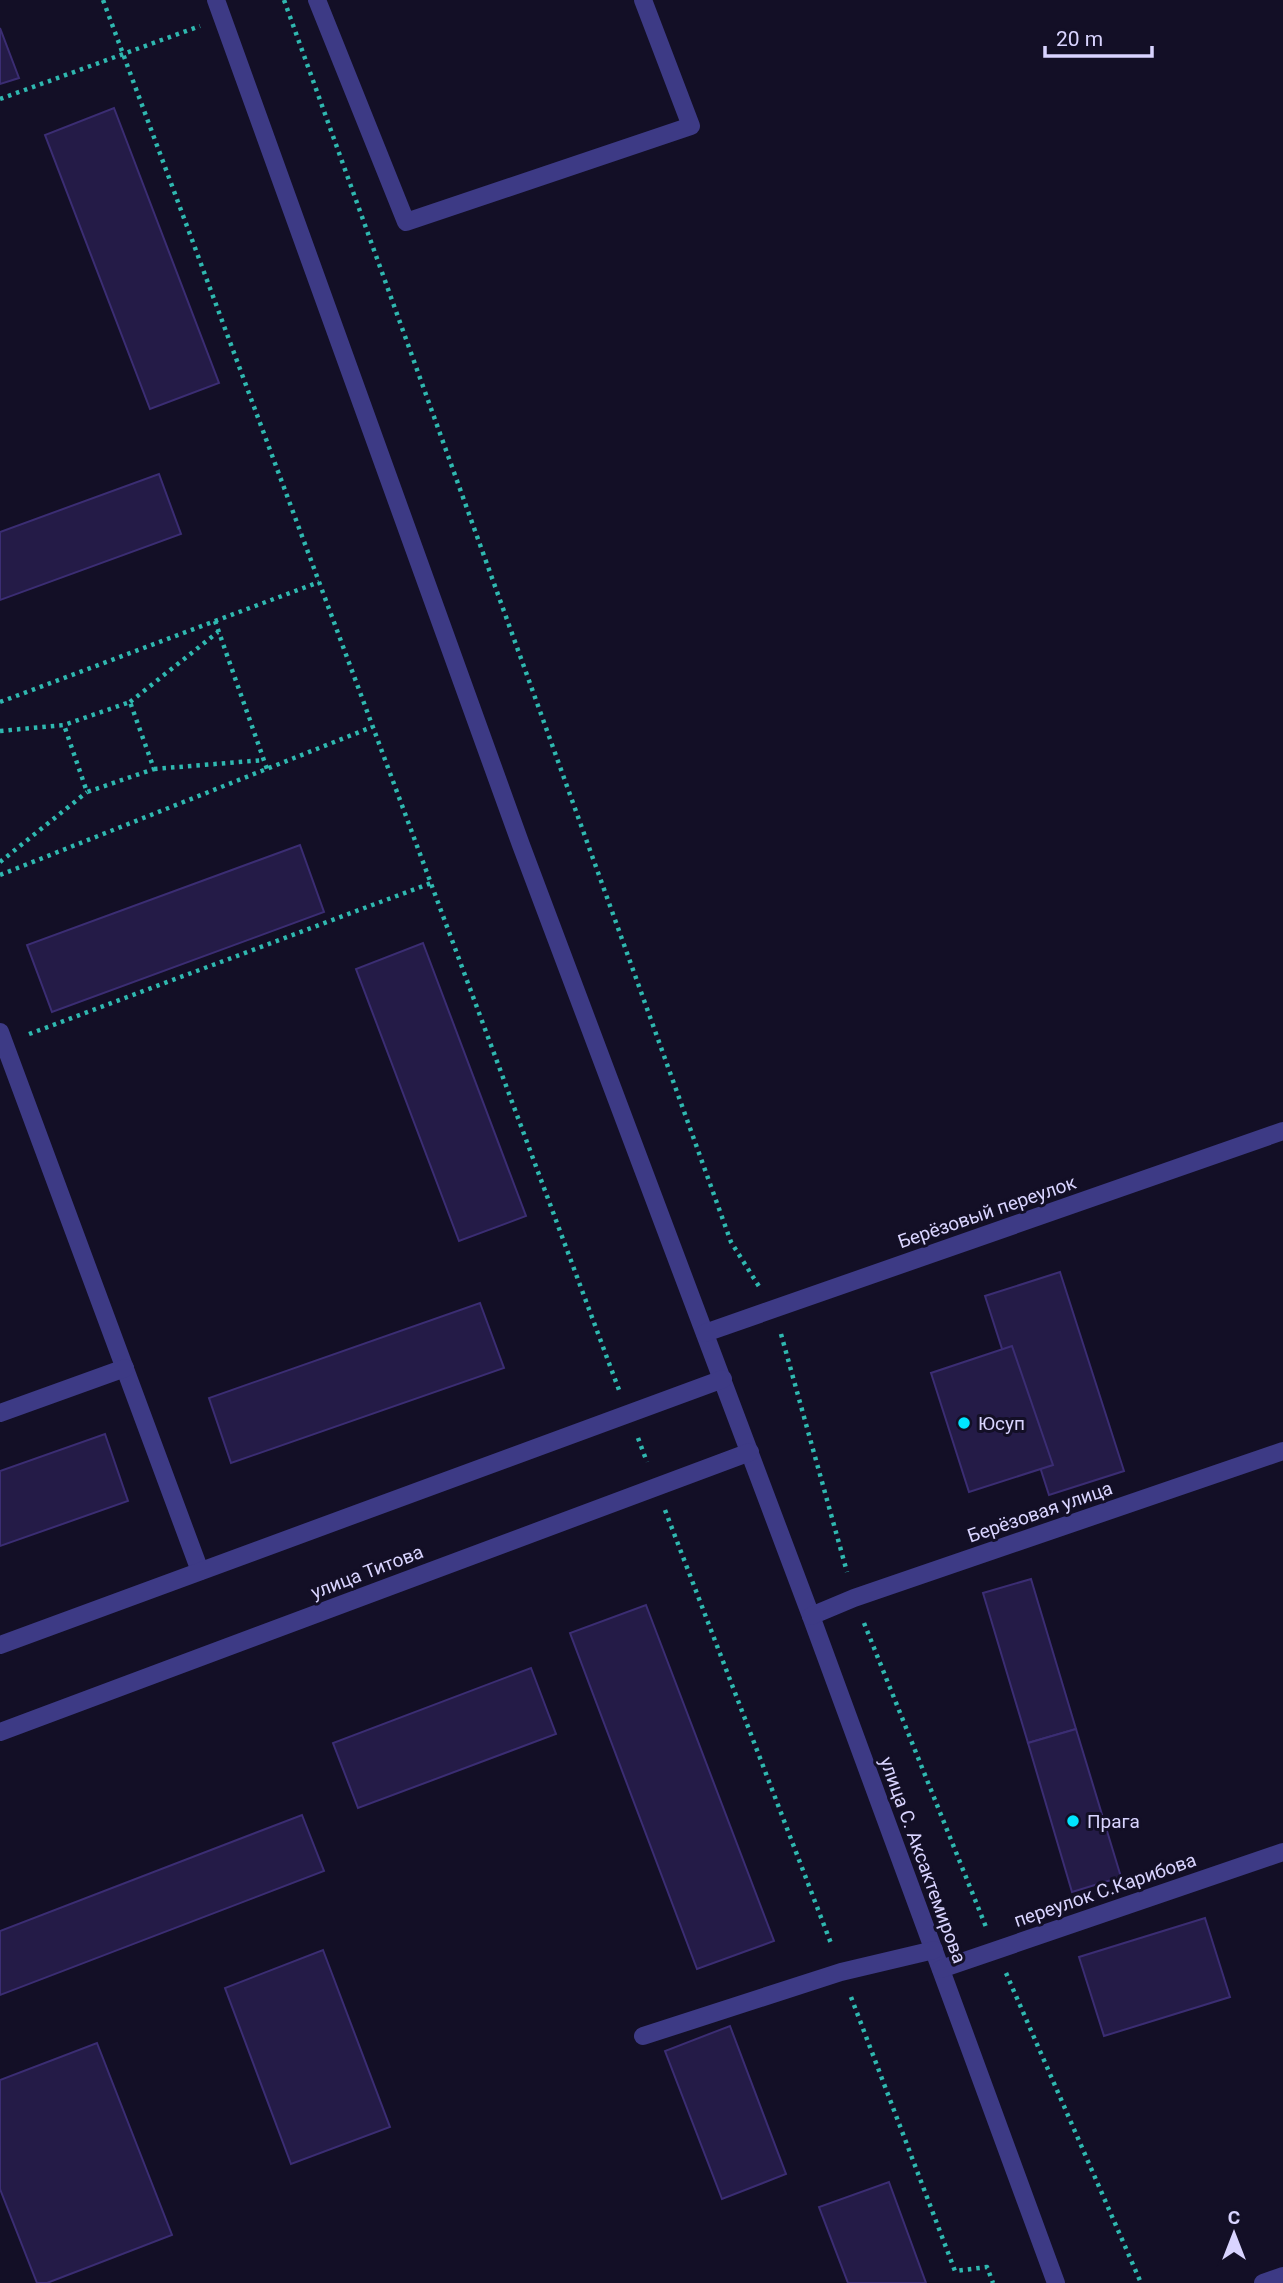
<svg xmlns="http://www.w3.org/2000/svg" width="1283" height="2283" font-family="Roboto,sans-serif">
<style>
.building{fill:#241b47;stroke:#3b2d73;stroke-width:2}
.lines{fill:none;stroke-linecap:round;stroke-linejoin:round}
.path{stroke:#2fb8b0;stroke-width:4.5;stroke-dasharray:3.5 5;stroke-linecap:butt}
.minor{stroke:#3d3a85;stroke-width:18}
.poi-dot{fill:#00e5ff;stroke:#130f26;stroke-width:2.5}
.labels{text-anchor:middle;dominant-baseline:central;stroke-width:6;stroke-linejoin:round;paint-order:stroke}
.street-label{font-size:19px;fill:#d9d4ff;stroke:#130f26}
.poi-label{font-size:19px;fill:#d9d4ff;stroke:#130f26;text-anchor:start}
</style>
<rect width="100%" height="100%" fill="#130f26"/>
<g class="building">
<polygon points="0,28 19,78 0,84"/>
<polygon points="114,108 219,383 150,409 45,135"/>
<polygon points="159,474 181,534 0,600 0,532"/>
<polygon points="300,845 324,912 52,1012 27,945"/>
<polygon points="423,943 526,1216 459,1241 356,969"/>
<polygon points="1060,1272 1124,1471 1049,1495 985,1296"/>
<polygon points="480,1303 504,1368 231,1463 209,1398"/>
<polygon points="1012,1346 1053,1465 969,1492 931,1373"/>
<polygon points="105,1434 128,1501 0,1546 0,1471"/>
<polygon points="1031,1579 1076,1729 1028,1743 983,1593"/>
<polygon points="646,1605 774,1941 697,1969 570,1633"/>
<polygon points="531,1668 556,1734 358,1808 333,1743"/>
<polygon points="1076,1729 1121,1877 1072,1892 1028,1743"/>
<polygon points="302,1815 324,1871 0,1995 0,1931"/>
<polygon points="1205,1918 1230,1997 1104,2036 1079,1957"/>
<polygon points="323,1950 390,2127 291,2164 225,1988"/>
<polygon points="730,2026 786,2174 722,2199 665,2051"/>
<polygon points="97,2043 172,2235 47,2283 37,2283 0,2189 0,2080"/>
<polygon points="889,2182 926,2283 848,2283 819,2207"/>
</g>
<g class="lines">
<g class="path">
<polyline points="103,0 619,1390"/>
<polyline points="284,0 731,1242 760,1288"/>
<polyline points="0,99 200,26"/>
<polyline points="215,621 267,769"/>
<polyline points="0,702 319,582"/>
<polyline points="130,702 218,632"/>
<polyline points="0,731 64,725 130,702 154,769 87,792 64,725"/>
<polyline points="154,769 264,760"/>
<polyline points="0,862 87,792"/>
<polyline points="0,875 372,727"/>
<polyline points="29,1034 431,883"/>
<polyline points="781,1334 847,1572"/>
<polyline points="638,1438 647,1462"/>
<polyline points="665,1510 832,1946"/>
<polyline points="864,1623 986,1927"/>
<polyline points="1006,1973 1141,2283"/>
<polyline points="851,1997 955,2271 987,2267 993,2283"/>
</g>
<g class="minor">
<polyline points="216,0 521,845 811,1616 1056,2283"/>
<polyline points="317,0 406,222 691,126 643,0"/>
<polyline points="0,1032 200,1571"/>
<polyline points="705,1333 1283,1131"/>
<polyline points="0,1413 125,1368"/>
<polyline points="811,1616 854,1598 1283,1451"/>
<polyline points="0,1645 723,1379"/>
<polyline points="0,1732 750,1452"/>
<polyline points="941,1969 1283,1852"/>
<polyline points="643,2036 841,1972 934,1950"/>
<polyline points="1263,2283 1283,2276"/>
</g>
</g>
<g class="poi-dot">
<circle cx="964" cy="1423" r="7"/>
<circle cx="1073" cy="1821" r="7"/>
</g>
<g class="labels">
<g class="street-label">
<text transform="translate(987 1212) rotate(-19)">Берёзовый переулок</text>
<text transform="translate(1040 1512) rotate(-19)">Берёзовая улица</text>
<text transform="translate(367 1572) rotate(-21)">улица Титова</text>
<text transform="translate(923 1860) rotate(70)">улица С. Аксактемирова</text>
<text transform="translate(1105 1890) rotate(-19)">переулок С.Карибова</text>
</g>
<g class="poi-label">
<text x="978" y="1423">Юсуп</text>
<text x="1087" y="1821">Прага</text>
</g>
</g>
<g transform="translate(1234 2234)" stroke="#130f26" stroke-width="5" paint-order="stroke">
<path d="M0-5L12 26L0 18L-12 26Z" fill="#d9d4ff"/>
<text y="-10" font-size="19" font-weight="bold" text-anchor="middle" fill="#d9d4ff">С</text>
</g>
<path d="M1045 46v10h107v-10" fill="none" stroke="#d9d4ff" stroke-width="3.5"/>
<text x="1056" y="46" font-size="21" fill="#d9d4ff" stroke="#130f26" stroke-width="5" paint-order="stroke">20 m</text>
</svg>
